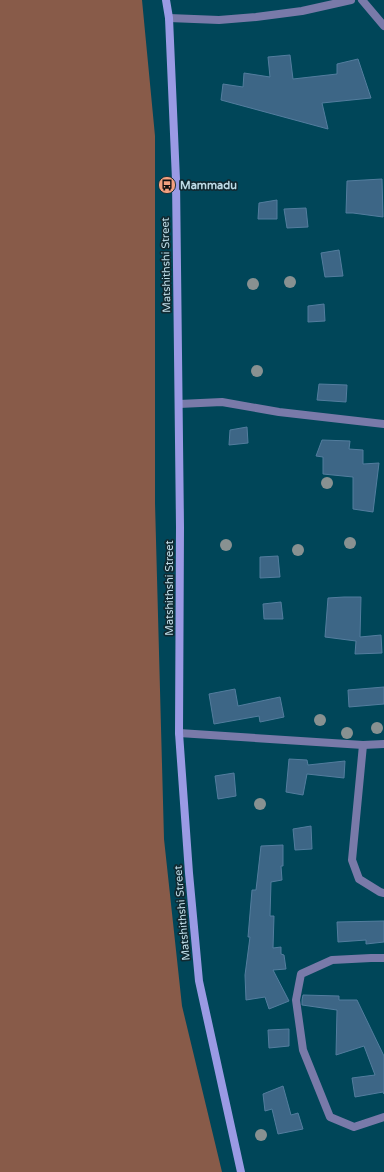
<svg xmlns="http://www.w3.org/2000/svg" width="384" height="1172" font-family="'Varela Round',sans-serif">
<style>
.green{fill:#885b49}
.building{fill:#3d6686;stroke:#537d9e}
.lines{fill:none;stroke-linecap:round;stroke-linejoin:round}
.lane{stroke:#797aa9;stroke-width:8}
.street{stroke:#797aa9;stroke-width:8}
.secondary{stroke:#9a9ae4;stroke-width:8}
.tree{fill:#889191}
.labels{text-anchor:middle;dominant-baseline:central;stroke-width:3.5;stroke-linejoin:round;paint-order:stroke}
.poi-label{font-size:11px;font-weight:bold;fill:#bfdce7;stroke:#102931;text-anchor:start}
.street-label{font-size:11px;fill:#bfdce7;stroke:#102931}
</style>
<rect width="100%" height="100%" fill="#004659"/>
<polygon class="green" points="0,0 142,0 155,136 155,503 164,839 182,1006 222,1172 0,1172"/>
<g class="building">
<polygon points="290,55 293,79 337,74 337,64 358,59 371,98 322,103 328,129 221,100 223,84 243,87 244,73 270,77 268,57"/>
<polygon points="382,179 383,217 353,213 346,213 347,181"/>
<polygon points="277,200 277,219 258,219 259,203"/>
<polygon points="306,208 308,227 287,228 284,209"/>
<polygon points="339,250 343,276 325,277 321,253"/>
<polygon points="324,304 325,321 308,322 308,306"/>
<polygon points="319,384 347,385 346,402 317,400"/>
<polygon points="247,427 248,443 229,445 230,430"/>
<polygon points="322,440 350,441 349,449 363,450 363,464 379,463 373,512 353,509 353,477 323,474 323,457 316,456"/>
<polygon points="278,556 280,577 260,578 260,557"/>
<polygon points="344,597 361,597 360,637 381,635 382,653 355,654 356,641 325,637 328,598"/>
<polygon points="281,602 283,619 264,619 263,604"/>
<polygon points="384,687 384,704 349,707 348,690"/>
<polygon points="235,689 238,706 280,697 284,717 260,722 259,716 214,724 209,694"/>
<polygon points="289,759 307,760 308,765 345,761 344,778 307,774 303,795 286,792"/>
<polygon points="234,773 236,796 218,799 215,776"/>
<polygon points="311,826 312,849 295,850 293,829"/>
<polygon points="283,845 283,866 281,866 282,880 271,882 270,916 274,916 273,948 281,947 281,954 284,955 286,969 273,970 289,1001 269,1009 265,997 246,1000 245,975 250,937 248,937 252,890 256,890 261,846"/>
<polygon points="384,921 384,942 366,944 366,940 338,942 337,922"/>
<polygon points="303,995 339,996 339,1000 357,1000 384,1056 384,1094 383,1092 355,1097 352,1078 375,1075 364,1046 336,1055 337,1010 302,1005 302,1000"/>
<polygon points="289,1029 289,1046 269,1048 268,1030"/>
<polygon points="283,1086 291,1115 298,1113 303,1129 278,1134 272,1109 265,1111 263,1094"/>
</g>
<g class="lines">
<g class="lane">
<polyline points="179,404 222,402 279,412 384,424"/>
<polyline points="179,733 363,745 384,744"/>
<polyline points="363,745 352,860 359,879 380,892 384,893"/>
<polyline points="384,958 371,958 332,960 301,974 296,1000 303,1050 330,1117 354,1127 384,1117"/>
</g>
<g class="street">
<polyline points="362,0 384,26"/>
<polyline points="169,18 219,20 256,17 302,11 351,0"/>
</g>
<polyline class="secondary" points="166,0 169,18 176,180 180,527 179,733 189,873 199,981 241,1172"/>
</g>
<g class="tree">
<circle cx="290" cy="282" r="6"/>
<circle cx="253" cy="284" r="6"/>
<circle cx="257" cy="371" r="6"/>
<circle cx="327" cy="483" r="6"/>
<circle cx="350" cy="543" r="6"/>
<circle cx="226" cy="545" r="6"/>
<circle cx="298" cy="550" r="6"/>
<circle cx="320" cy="720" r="6"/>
<circle cx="377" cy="728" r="6"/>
<circle cx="347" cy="733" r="6"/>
<circle cx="260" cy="804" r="6"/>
<circle cx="261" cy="1135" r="6"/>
</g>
<defs>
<symbol id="bus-disc" viewBox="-11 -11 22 22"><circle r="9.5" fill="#f2a07f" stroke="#102931"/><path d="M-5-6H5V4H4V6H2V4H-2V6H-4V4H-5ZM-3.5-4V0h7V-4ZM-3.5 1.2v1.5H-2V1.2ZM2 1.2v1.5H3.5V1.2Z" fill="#111"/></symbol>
</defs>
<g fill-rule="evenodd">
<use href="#bus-disc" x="157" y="175" width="20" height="20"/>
</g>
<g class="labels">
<g class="poi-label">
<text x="180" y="185">Mammadu</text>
</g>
<g class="street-label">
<text transform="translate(166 265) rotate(-91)">Matshithshi Street</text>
<text transform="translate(169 588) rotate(-90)">Matshithshi Street</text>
<text transform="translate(182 913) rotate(-95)">Matshithshi Street</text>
</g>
</g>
</svg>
